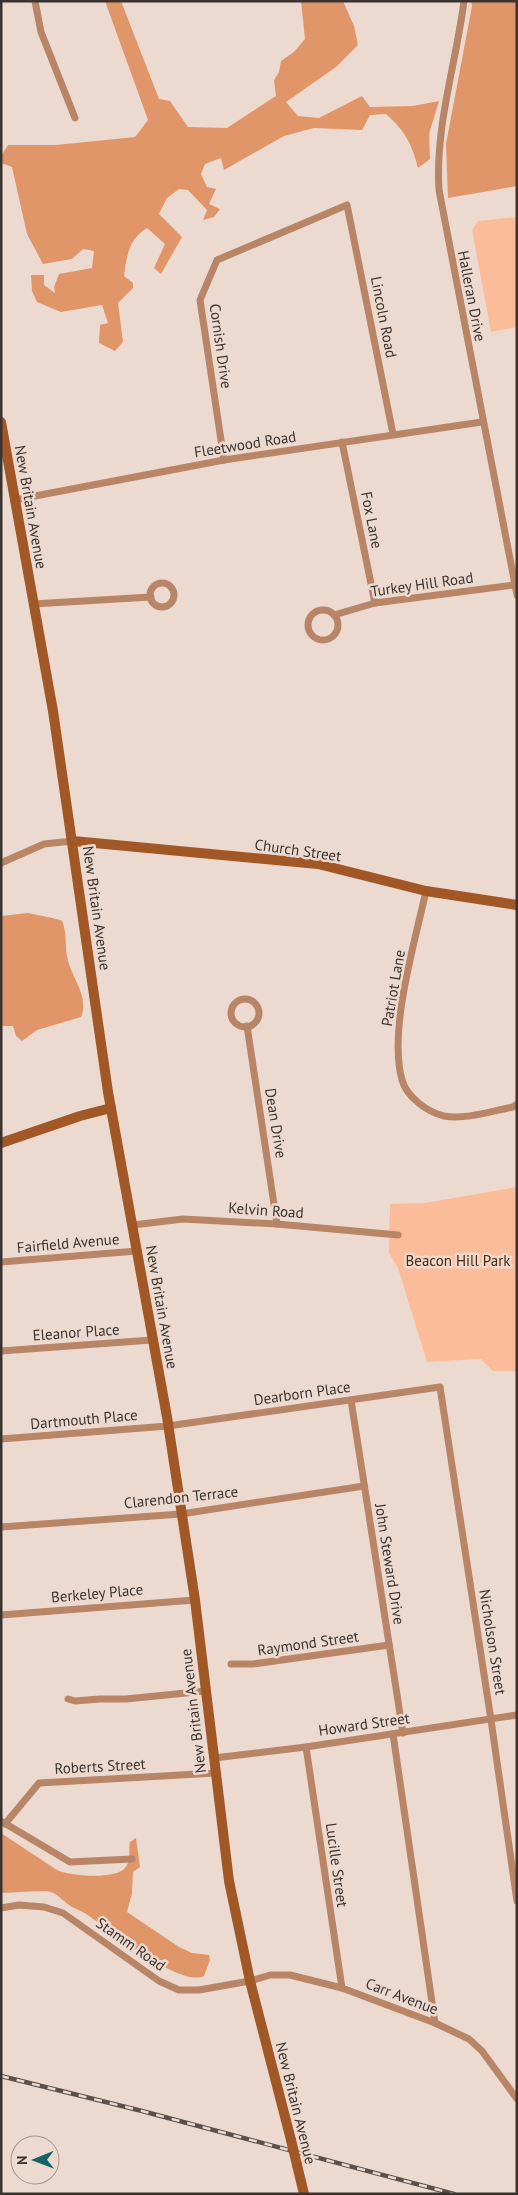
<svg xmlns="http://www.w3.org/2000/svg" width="518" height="2195" font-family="'PT Sans',sans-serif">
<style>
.green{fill:#fbbd99}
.forest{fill:#e09668}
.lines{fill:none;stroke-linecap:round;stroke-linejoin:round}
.street{stroke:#b88567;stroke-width:7}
.secondary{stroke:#a15826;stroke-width:10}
.rail-casing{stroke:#5a514c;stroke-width:4.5}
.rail{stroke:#ecdad0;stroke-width:2.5;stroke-dasharray:8;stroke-linecap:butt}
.secondary-bridge{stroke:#a15826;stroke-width:10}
.labels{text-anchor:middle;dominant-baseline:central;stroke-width:5;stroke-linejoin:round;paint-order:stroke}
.street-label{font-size:15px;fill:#3a332f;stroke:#ecdad0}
.park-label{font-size:15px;fill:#542501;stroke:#ecdad0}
</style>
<rect width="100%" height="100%" fill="#ecdad0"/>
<g class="green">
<polygon points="517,217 517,327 491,332 472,230 478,221"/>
<polygon points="517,1187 517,1371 493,1371 481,1359 427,1362 398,1268 389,1253 390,1204 425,1203"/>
</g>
<g class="forest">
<path d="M 105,1 L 121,1 L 159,99 L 170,101 L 188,127 L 227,128 L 276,96 L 274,80 L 279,72 L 281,61 L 294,52 L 305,39 L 301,1 L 343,1 L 354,26 L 358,45 L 336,67 L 286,102 L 298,116 L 319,118 L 362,96 L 370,107 L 413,106 L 439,101 L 429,134 L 430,159 L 418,168 C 412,144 405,131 386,114 L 370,115 L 362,130 L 314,128 L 284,136 L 224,170 L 221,158 L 205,164 L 201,174 L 207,187 L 216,189 L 209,204 L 220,209 L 214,217 L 203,220 L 207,210 L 188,190 L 179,189 L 167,198 L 159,214 L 182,237 L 161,274 L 154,268 L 165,244 L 147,228 C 128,240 127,256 124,276 L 133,283 L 133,288 L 118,303 L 123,342 L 115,351 L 99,343 L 100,325 L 108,323 L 102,305 L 61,312 L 37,302 L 32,291 L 31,275 L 44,275 L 44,285 L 55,293 L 54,287 L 59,274 L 92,268 L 94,251 L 83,249 L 72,259 L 43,264 L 27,234 L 12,167 L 1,163 L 1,156 L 8,145 L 56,145 L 135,137 L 148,120 Z"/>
<polygon points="471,1 517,1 517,186 448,198 446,144 472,6"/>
<path d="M 28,913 C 33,914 60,919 62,921 C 67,932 65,945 67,956 C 70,976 90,996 81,1017 L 37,1030 L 22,1041 L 16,1036 L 13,1026 L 1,1026 L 1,916 Z"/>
<path d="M 1,1833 L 57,1870 C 69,1876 115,1880 125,1868 C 132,1860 128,1851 130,1842 L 136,1838 L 140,1867 L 133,1872 L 132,1893 L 127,1912 L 179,1947 L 192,1953 L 209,1955 L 210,1960 L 204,1976 C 181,1988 109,1930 89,1916 C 84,1912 78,1910 72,1907 C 65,1903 59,1895 51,1892 C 45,1890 11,1893 1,1893 Z"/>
</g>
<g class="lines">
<g class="street">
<polyline points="35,1 41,32 75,118"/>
<path d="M 464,1 C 456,64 435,126 439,190 L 517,595"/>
<polyline points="342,442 375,603"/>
<polyline points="224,460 200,300 217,260 347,205 393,434"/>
<polyline points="14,500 224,460 482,422"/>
<circle cx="162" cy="595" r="12"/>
<polyline points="33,604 151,597"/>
<circle cx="323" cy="625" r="15"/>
<polyline points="334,615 375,603 514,585"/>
<polyline points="1,863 44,844 73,841"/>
<path d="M 426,891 C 415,942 388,1030 402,1080 C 407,1097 427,1112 444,1116 C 465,1120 492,1111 513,1107 L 517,1104"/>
<circle cx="245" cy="1013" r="14"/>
<polyline points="247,1026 277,1224"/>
<polyline points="133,1225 183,1219 277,1224 398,1235"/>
<polyline points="1,1262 137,1251"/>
<polyline points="1,1351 152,1340"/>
<polyline points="351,1400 403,1733"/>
<polyline points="1,1439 168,1426 440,1387 491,1720 517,1901"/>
<polyline points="1,1527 181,1514 364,1486"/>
<polyline points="1,1615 195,1600"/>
<polyline points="231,1664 253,1664 389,1645"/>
<polyline points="68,1699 75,1701 100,1699 126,1699 206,1691"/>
<polyline points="393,1734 435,2023"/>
<polyline points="306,1747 342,1988"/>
<polyline points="214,1758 306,1747 517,1715"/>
<polyline points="1,1821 70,1862 132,1859"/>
<polyline points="5,1824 39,1783 216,1773"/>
<polyline points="1,1908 19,1905 44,1907 63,1913 159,1981 179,1990 199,1990 250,1981 270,1975 290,1975 342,1988 435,2023 469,2039 482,2051 517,2099"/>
</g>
<g class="secondary">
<polyline points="1,422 53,711 108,1092 167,1417 195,1600 229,1881 250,1981 291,2140"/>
<polyline points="73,841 318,864 426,891 517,905"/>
<polyline points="1,1143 80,1116 111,1108"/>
<polyline points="297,2165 304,2194"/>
</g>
<defs>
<polyline id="rail" points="1,2076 142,2111 454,2194"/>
</defs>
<use href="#rail" class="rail-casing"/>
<use href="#rail" class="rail"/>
<polyline class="secondary-bridge" points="291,2140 297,2165"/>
</g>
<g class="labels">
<g class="street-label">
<text transform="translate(472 296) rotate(79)">Halleran Drive</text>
<text transform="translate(384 317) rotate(79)">Lincoln Road</text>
<text transform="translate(221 346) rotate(82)">Cornish Drive</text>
<text transform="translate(245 444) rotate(-9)">Fleetwood Road</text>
<text transform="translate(31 507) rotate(80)">New Britain Avenue</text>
<text transform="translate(372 520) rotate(79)">Fox Lane</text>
<text transform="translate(422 584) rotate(-8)">Turkey Hill Road</text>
<text transform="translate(298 850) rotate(8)">Church Street</text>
<text transform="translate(97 908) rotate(82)">New Britain Avenue</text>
<text transform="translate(393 988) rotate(-80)">Patriot Lane</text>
<text transform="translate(276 1123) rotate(81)">Dean Drive</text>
<text transform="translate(266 1210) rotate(4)">Kelvin Road</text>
<text transform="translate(68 1243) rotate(-5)">Fairfield Avenue</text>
<text transform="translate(162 1307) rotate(80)">New Britain Avenue</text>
<text transform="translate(76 1332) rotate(-4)">Eleanor Place</text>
<text transform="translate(302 1393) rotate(-8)">Dearborn Place</text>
<text transform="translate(84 1419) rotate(-5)">Dartmouth Place</text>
<text transform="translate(181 1497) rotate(-6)">Clarendon Terrace</text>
<text transform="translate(390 1564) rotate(81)">John Steward Drive</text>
<text transform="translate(97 1593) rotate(-5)">Berkeley Place</text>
<text transform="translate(493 1642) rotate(81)">Nicholson Street</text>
<text transform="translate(308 1643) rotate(-8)">Raymond Street</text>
<text transform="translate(193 1711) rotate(-97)">New Britain Avenue</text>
<text transform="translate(364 1724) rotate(-8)">Howard Street</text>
<text transform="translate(100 1766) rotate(-3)">Roberts Street</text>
<text transform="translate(337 1865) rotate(82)">Lucille Street</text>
<text transform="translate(131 1944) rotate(35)">Stamm Road</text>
<text transform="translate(402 1996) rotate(21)">Carr Avenue</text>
<text transform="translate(296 2103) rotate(76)">New Britain Avenue</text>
</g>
<g class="park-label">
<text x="458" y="1260">Beacon Hill Park</text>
</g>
</g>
<rect width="518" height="2195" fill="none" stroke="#3a332f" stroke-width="5"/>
<g transform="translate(35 2160) rotate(269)"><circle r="24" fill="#ecdad0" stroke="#a59790"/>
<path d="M0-4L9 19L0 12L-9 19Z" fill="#136368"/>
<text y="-8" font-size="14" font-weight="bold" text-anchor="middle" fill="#3a332f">N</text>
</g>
</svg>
